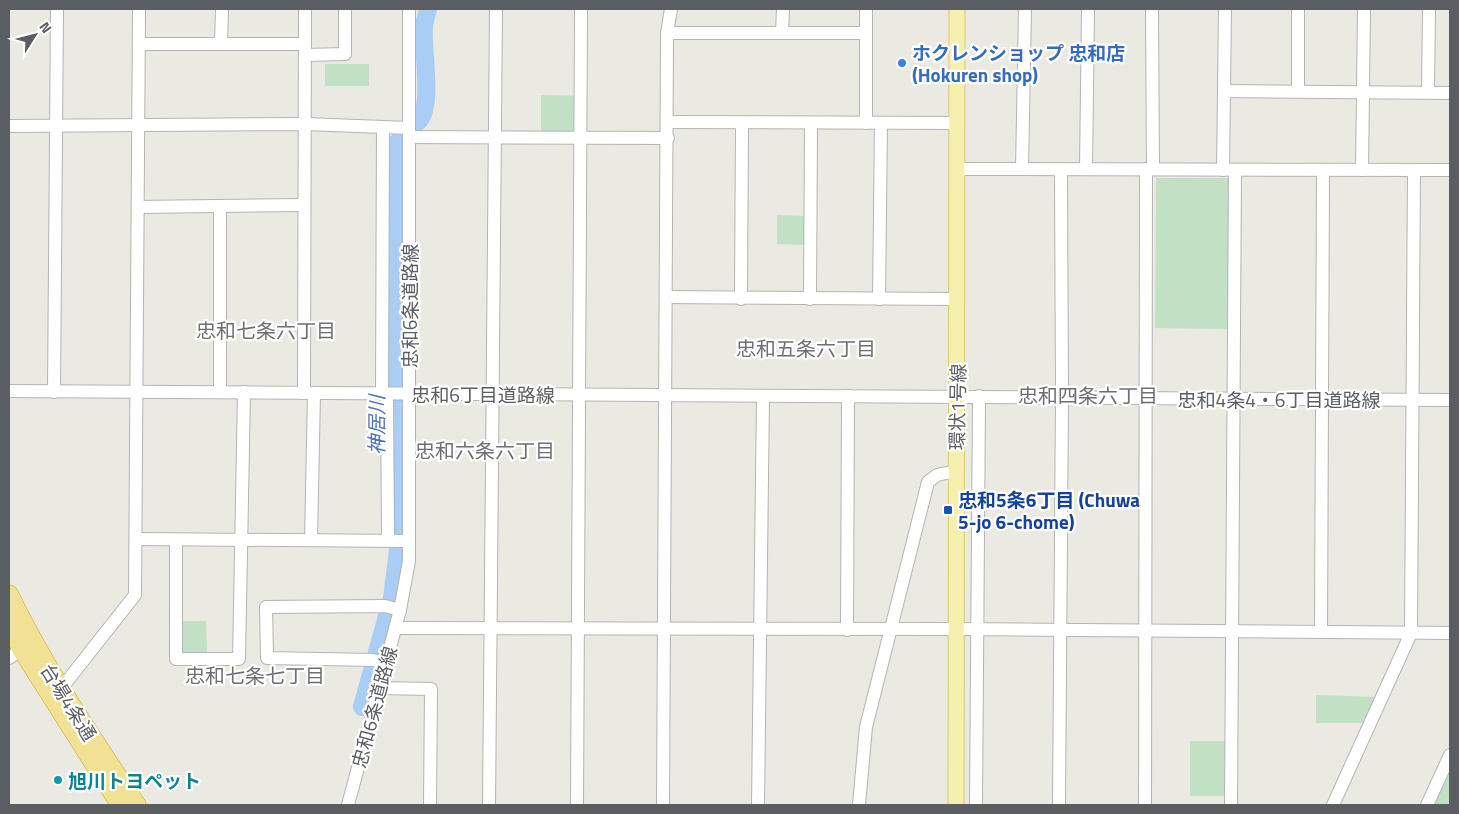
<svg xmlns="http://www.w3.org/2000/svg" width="1459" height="814" font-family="'Titillium Web','Noto Sans JP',sans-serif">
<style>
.green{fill:#c1e0c4}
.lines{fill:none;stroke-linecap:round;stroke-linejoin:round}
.river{stroke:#a9cdf4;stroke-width:18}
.minor-casing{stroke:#b3b4b8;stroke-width:14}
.major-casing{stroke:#dfc967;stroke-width:17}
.highway-casing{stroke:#d3aa1b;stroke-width:19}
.minor{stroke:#fff;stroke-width:12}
.major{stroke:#f5f0ae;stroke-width:15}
.highway{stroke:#f0e195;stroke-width:18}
.shop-dot{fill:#3f7fe0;stroke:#fff;stroke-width:2}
.transit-dot{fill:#1a4fb4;stroke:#fff;stroke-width:2}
.culture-dot{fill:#0f9aa8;stroke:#fff;stroke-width:2}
.labels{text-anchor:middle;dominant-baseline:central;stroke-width:4.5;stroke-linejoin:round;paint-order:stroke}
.shop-label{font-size:19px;font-weight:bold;fill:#366cbe;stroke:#fff;text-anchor:start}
.street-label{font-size:19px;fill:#5a5d61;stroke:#fff}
.transit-label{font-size:19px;font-weight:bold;fill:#164399;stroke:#fff;text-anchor:start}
.culture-label{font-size:19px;font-weight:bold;fill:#0d838f;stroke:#fff;text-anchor:start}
.neighbourhood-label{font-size:20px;fill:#6c6f73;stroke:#fff}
.water-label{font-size:20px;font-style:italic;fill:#5077b4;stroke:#fff}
</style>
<rect width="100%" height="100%" fill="#ebeae2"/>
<g class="green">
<rect x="325" y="64" width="44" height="22"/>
<polygon points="541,95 582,96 582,137 541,137"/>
<polygon points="1156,178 1229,178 1228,329 1155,328"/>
<polygon points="777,215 804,216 804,245 777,244"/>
<polygon points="182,621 206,621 207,653 183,653"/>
<polygon points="1316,695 1376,697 1365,723 1316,723"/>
<rect x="1190" y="741" width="36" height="55"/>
<polygon points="1450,755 1450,805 1427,805"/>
</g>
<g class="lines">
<g class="river">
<path d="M 418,122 C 434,107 422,50 424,28 C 424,22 427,15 428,9"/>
<polyline points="362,707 392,598 398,551 397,300 393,151 398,141"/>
</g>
<defs>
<g id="minor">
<polyline points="1152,9 1153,169"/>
<polyline points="667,33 866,33"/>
<polyline points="782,33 783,9"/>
<polyline points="139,44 305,44"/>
<polyline points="221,44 222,9"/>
<polyline points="305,55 345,54 345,9"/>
<polyline points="1224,91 1450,93"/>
<polyline points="1298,91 1298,9"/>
<polyline points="1428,92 1429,9"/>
<polyline points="668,122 957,123"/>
<polyline points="866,123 866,9"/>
<polyline points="9,126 305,124 409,128"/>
<polyline points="409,137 668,138"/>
<polyline points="957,169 1450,170"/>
<polyline points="1022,169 1025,9"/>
<polyline points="1086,169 1088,9"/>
<polyline points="1223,170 1225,9"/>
<polyline points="1362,170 1364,9"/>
<polyline points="220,206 220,392"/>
<polyline points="138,207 304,205"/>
<polyline points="667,297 958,299"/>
<polyline points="741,299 742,123"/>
<polyline points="810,299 811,123"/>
<polyline points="879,299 881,123"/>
<polyline points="9,391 1450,400"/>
<polyline points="54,392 57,9"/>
<polyline points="304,393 305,9"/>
<polyline points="382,394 383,127"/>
<polyline points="387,394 388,540"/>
<polyline points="136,539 409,541"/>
<polyline points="176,540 176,659 239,659 244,392"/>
<polyline points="311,540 314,394"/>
<polyline points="395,628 955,629 1450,633"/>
<polyline points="847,630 848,396"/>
<polyline points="1321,632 1323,170"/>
<polyline points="9,658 28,645"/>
<polyline points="385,663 373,660 267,658 266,607 385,606 400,610"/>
<polyline points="378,688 431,689 430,805"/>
<polyline points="57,694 135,595 139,9"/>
<polyline points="348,805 400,610 409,561 409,9"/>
<polyline points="489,805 496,9"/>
<polyline points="577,805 581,9"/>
<polyline points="663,805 667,33 671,9"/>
<polyline points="758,805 763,396"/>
<polyline points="859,805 866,727 928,482 937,475 956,471"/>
<polyline points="976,805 979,396"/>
<polyline points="1059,805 1062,397 1061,169"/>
<polyline points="1145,805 1146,169"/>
<polyline points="1231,805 1235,170"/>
<polyline points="1333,805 1411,633 1414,170"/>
<polyline points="1427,805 1450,755"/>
</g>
<polyline id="major" points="956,805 957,9"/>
<g id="highway">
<path d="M 9,594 C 45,668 91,736 137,805"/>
<polyline points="9,623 21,649 120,805"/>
</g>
</defs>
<use href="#minor" class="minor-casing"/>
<use href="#major" class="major-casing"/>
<use href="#highway" class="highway-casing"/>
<use href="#minor" class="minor"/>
<use href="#major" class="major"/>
<use href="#highway" class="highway"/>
</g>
<circle class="shop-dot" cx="902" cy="63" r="5"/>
<rect class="transit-dot" x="943" y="505" width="10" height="10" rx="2.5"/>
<circle class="culture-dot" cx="58" cy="780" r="5"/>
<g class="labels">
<g class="shop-label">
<text x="912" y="52">ホクレンショップ 忠和店<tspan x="912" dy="22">(Hokuren shop)</tspan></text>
</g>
<g class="street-label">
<text transform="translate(409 306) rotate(-90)">忠和6条道路線</text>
<text x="483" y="394">忠和6丁目道路線</text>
<text x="1279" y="399">忠和4条4・6丁目道路線</text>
<text transform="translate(957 407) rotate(-89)">環状1号線</text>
<text transform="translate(69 702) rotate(58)">台場4条通</text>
<text transform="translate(374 707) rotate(-75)">忠和6条道路線</text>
</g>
<g class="transit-label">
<text x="958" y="499">忠和5条6丁目 (Chuwa<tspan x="958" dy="22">5-jo 6-chome)</tspan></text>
</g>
<g class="culture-label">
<text x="68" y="780">旭川トヨペット</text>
</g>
<g class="neighbourhood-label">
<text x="266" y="330">忠和七条六丁目</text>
<text x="806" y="348">忠和五条六丁目</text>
<text x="1088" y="395">忠和四条六丁目</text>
<text x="485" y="450">忠和六条六丁目</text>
<text x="255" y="675">忠和七条七丁目</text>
</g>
<g class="water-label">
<text transform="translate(376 425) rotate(-90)">神居川</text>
</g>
</g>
<rect width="1459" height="814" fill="none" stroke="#5a5d61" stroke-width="20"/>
<g transform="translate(35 35) rotate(54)" stroke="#ffffff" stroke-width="4" paint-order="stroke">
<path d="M0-4L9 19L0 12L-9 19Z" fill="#5a5d61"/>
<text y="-8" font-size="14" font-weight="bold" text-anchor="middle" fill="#5a5d61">N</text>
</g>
</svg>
